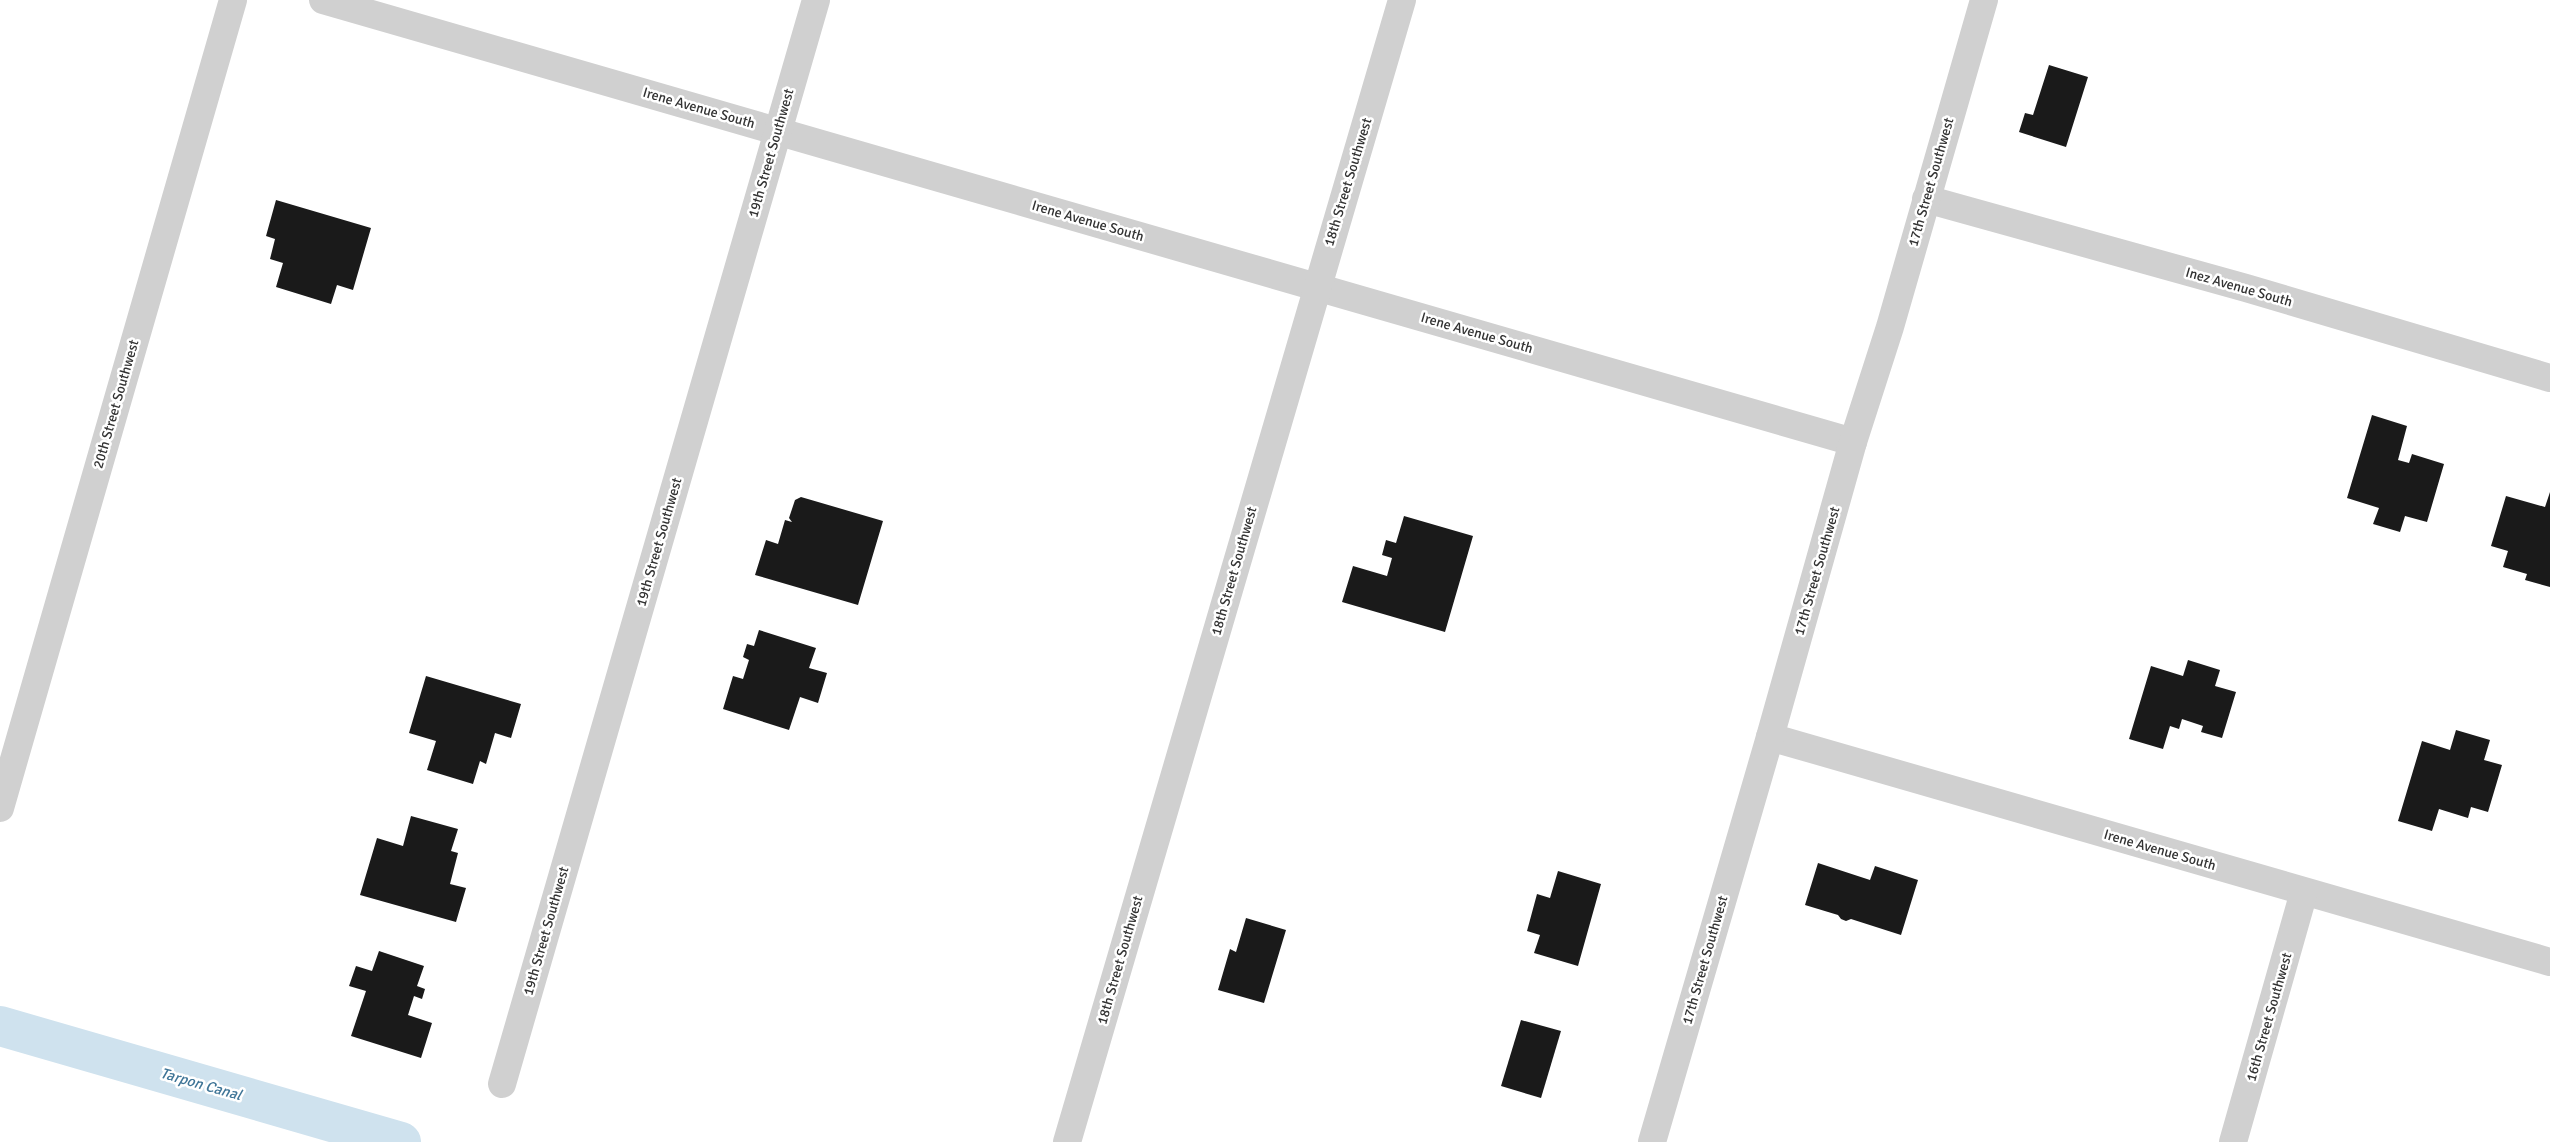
<svg xmlns="http://www.w3.org/2000/svg" width="2550" height="1142" font-family="Signika,sans-serif">
<style>
.lines{fill:none;stroke-linecap:round;stroke-linejoin:round}
.canal{stroke:#cfe2ee;stroke-width:40}
.building{fill:#1a1a1a}
.street{stroke:#d0d0d0;stroke-width:28}
.labels{text-anchor:middle;dominant-baseline:central;stroke-width:5;stroke-linejoin:round;paint-order:stroke}
.street-label{font-size:14px;fill:#333;stroke:#fff}
.water-label{font-size:15px;font-style:italic;fill:#3f7597;stroke:#fff}
</style>
<rect width="100%" height="100%" fill="#fff"/>
<g class="lines">
<polyline class="canal" points="0,1026 401,1142"/>
</g>
<g class="building">
<polygon points="2049,65 2088,77 2066,147 2019,132 2025,113 2033,115"/>
<polygon points="276,200 371,228 353,290 337,285 331,304 276,287 283,263 270,259 275,239 266,236"/>
<polygon points="2372,415 2407,426 2398,460 2409,463 2412,454 2444,464 2427,522 2405,516 2400,532 2373,524 2379,508 2347,498"/>
<polygon points="2550,492 2550,587 2525,580 2527,574 2503,567 2508,551 2491,546 2506,496 2545,507"/>
<polygon points="801,497 883,521 858,605 755,575 766,540 778,544 785,520 792,522 789,518 795,500"/>
<polygon points="1404,516 1473,536 1445,632 1342,602 1353,566 1387,576 1392,558 1382,555 1386,540 1396,543"/>
<polygon points="759,630 816,648 809,668 827,673 818,703 800,697 789,730 723,709 733,676 743,679 749,660 743,657 747,644 754,646"/>
<polygon points="2188,660 2220,670 2215,686 2236,692 2222,738 2201,732 2203,726 2182,719 2179,729 2170,726 2163,749 2129,739 2151,666 2183,676"/>
<polygon points="426,676 521,704 511,738 495,733 486,764 480,761 473,784 427,770 436,741 409,733"/>
<polygon points="2456,730 2490,740 2484,760 2502,765 2488,812 2471,807 2468,818 2439,809 2432,831 2398,821 2422,741 2450,750"/>
<polygon points="411,816 458,829 451,851 458,853 450,884 466,888 456,922 360,895 377,838 403,846"/>
<polygon points="1818,863 1870,880 1875,866 1918,880 1901,935 1851,919 1846,921 1841,919 1838,915 1805,905"/>
<polygon points="1558,871 1601,884 1578,966 1534,953 1540,935 1527,931 1537,894 1550,898"/>
<polygon points="1246,918 1286,930 1264,1003 1218,990 1230,949 1236,952"/>
<polygon points="379,951 424,966 417,986 425,989 422,999 414,996 408,1015 432,1023 421,1058 351,1036 366,991 349,986 356,966 372,971"/>
<polygon points="1521,1020 1561,1031 1541,1098 1501,1086"/>
</g>
<g class="lines">
<g class="street">
<polyline points="323,0 1853,442"/>
<polyline points="1926,199 2246,288 2550,378"/>
<polyline points="1770,737 2550,962"/>
<polyline points="0,808 233,0"/>
<polyline points="502,1084 816,0"/>
<polyline points="1067,1142 1402,0"/>
<polyline points="1652,1142 1770,737 1853,442 1890,327 1984,0"/>
<polyline points="2233,1142 2304,892"/>
</g>
</g>
<g class="labels">
<g class="street-label">
<text transform="translate(699 108) rotate(16)">Irene Avenue South</text>
<text transform="translate(771 153) rotate(-74)">19th Street Southwest</text>
<text transform="translate(1348 182) rotate(-73)">18th Street Southwest</text>
<text transform="translate(1931 182) rotate(-74)">17th Street Southwest</text>
<text transform="translate(1088 221) rotate(16)">Irene Avenue South</text>
<text transform="translate(2239 287) rotate(16)">Inez Avenue South</text>
<text transform="translate(1477 333) rotate(16)">Irene Avenue South</text>
<text transform="translate(116 404) rotate(-74)">20th Street Southwest</text>
<text transform="translate(659 542) rotate(-74)">19th Street Southwest</text>
<text transform="translate(1234 571) rotate(-74)">18th Street Southwest</text>
<text transform="translate(1817 571) rotate(-74)">17th Street Southwest</text>
<text transform="translate(2160 850) rotate(16)">Irene Avenue South</text>
<text transform="translate(546 931) rotate(-74)">19th Street Southwest</text>
<text transform="translate(1120 960) rotate(-74)">18th Street Southwest</text>
<text transform="translate(1705 960) rotate(-74)">17th Street Southwest</text>
<text transform="translate(2269 1017) rotate(-74)">16th Street Southwest</text>
</g>
<g class="water-label">
<text transform="translate(201 1084) rotate(16)">Tarpon Canal</text>
</g>
</g>
</svg>
